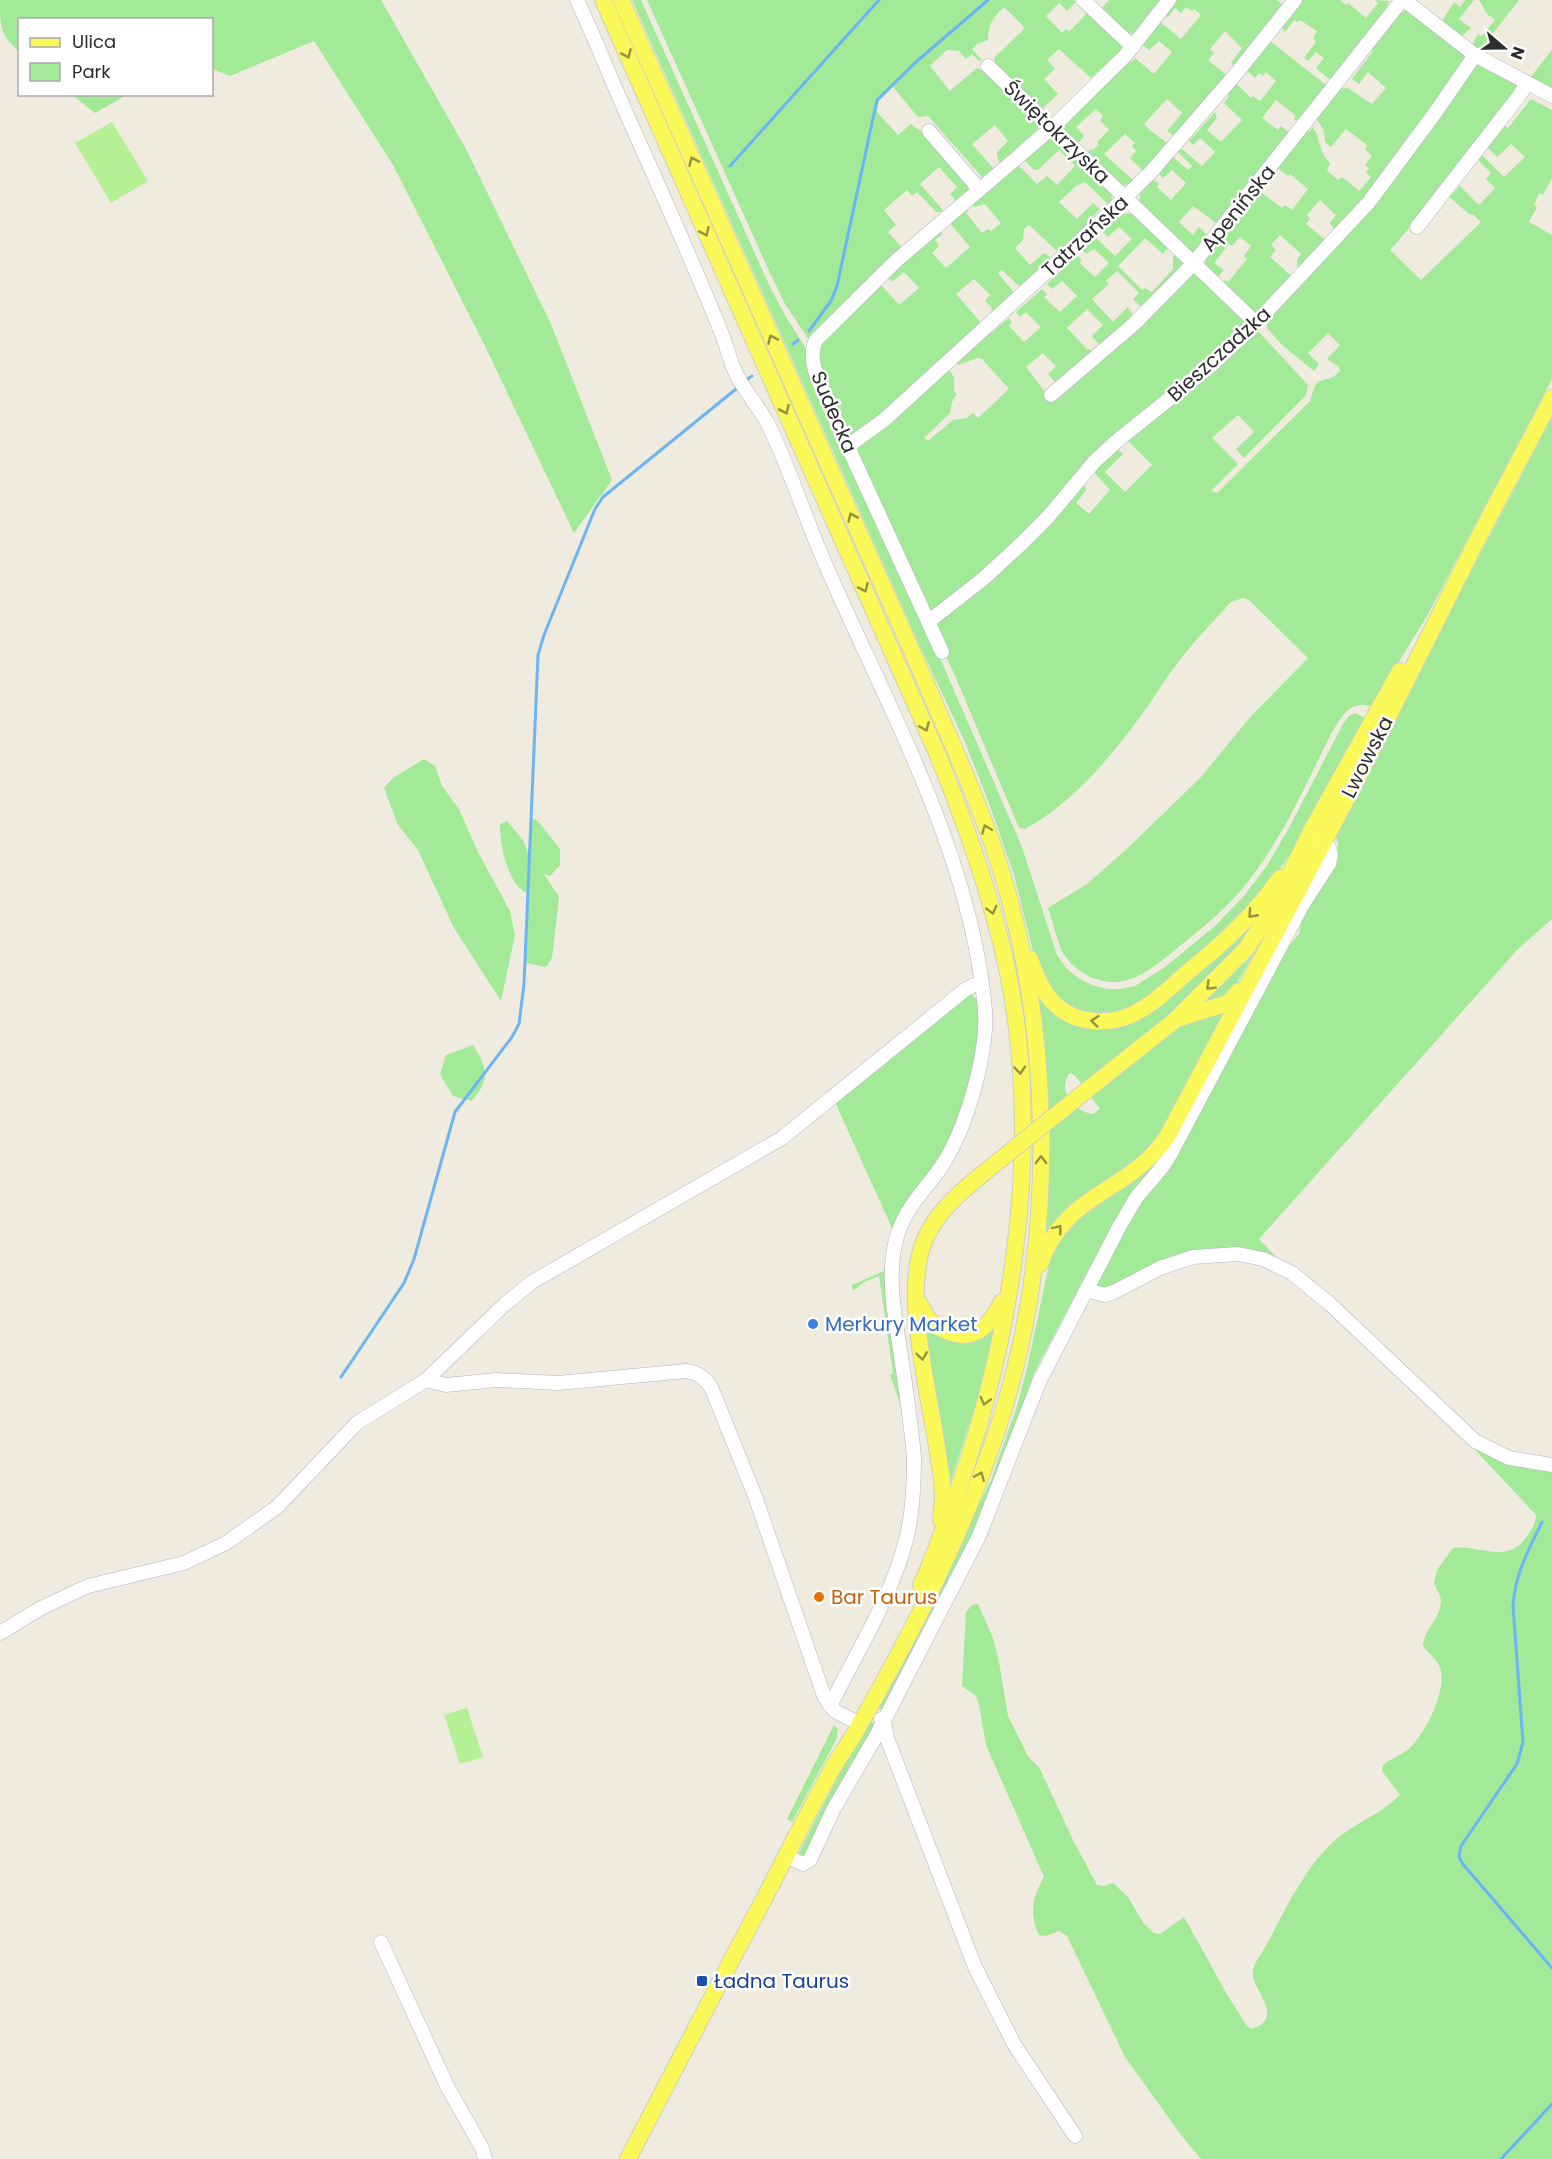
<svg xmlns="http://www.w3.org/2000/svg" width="1552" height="2159" font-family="Poppins,sans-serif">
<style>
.green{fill:#a2e998}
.pitch{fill:#b5f194}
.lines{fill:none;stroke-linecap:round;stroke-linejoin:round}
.stream{stroke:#6cb4f8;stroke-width:3}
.minor-casing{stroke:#b3b3c2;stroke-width:15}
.major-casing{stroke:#cdcdcd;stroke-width:18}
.minor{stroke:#fff;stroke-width:14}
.major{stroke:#fbf859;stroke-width:16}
.major-bridge-casing{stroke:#cdcdcd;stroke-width:18;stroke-linecap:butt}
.major-bridge{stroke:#fbf859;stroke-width:16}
.oneway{stroke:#949243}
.shop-dot{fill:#3f7fe0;stroke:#fff;stroke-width:2}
.food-dot{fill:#e8710a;stroke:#fff;stroke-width:2}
.transit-dot{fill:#1a4fb4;stroke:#fff;stroke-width:2}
.labels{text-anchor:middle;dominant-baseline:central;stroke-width:5;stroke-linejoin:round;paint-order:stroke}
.street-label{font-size:20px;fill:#2d2d2d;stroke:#fff}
.shop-label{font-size:20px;fill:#366cbe;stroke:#fff;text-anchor:start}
.food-label{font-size:20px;fill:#c56008;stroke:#fff;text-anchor:start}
.transit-label{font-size:20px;fill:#164399;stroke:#fff;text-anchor:start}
</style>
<rect width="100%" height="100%" fill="#efecdf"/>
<g class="green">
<path d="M 0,0 L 381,0 L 466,149 L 551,324 L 612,480 L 574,533 L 484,344 L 393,165 L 314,41 L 230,76 L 212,69 L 212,20 L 20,20 L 19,52 C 0,33 0,29 0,0 Z"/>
<polygon points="632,0 641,0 770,287 786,317 805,347 1022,847 1057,955 1066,968 1078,978 1092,985 1107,989 1121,989 1135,986 1165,967 1215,926 1243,897 1266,867 1289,828 1343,724 1349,716 1355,713 1365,718 1298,843 1262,895 1148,1000 1109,1016 1072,1009 1057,998 1034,955 1014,875 990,806 965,742 918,642"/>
<path d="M 647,0 L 1073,0 L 1076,2 L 1067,11 L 1059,3 L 1046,16 L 1062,33 L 1066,29 L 1069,32 L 1087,13 L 1122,47 L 1120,51 L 1091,78 L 1059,49 L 1047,60 L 1055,69 L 1044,79 L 1058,94 L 1041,110 L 996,67 L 994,58 L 1025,28 L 1004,7 C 993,17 988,25 988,40 L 977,44 L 972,49 L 982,60 L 979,61 L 972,54 L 966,59 L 959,51 L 947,50 L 930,66 L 950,91 L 977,68 L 985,71 L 1036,118 L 1039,128 L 1000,163 L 997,157 L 997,152 L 1008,141 L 995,125 L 972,144 L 994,169 L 982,177 L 928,116 L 918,117 L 893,87 L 879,101 L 877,112 L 898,135 L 911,124 L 922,132 L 968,187 L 968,190 L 956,201 L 950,194 L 957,187 L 939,167 L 920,184 L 943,210 L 940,212 L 936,212 L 917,192 L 912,196 L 907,190 L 884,210 L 896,225 L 888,232 L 903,249 L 813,338 L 809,340 L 785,304 L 770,273 Z"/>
<polygon points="1109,0 1160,0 1135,33 1126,34 1101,9"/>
<path d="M 1174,0 L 1277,0 L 1285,7 L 1236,68 L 1231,63 L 1242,48 L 1225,31 L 1210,49 L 1214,53 L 1208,60 L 1229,77 L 1175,137 L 1167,131 L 1182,113 L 1167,99 L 1144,124 C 1151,132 1160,137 1168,144 L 1143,171 L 1130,158 L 1136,151 L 1132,146 L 1135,143 L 1125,134 L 1104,154 L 1134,181 L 1123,186 L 1119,184 L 1087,156 L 1089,150 L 1094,149 L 1099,145 L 1097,142 L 1109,130 L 1100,120 L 1103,116 L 1096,109 L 1076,127 L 1084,136 L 1077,145 L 1063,130 L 1063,125 L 1128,58 L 1132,62 L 1135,58 L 1154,74 L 1172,52 L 1159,41 L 1149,50 L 1140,43 L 1159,21 L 1181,39 L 1201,15 L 1194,9 L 1192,11 L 1186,7 L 1181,13 L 1175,8 L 1168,17 L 1164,14 Z"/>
<polygon points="1301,0 1340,0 1346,5 1348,3 1366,18 1378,3 1375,0 1389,1 1386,10 1360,41 1334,80 1328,78 1316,68 1324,58 1316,52 1308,61 1304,58 1316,42 1313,38 1317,31 1300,20 1298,22 1294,20 1285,32 1281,26"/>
<polygon points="1465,0 1474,0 1459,19 1471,28 1461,37 1442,21 1454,2 1460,7"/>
<polygon points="1479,0 1519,0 1480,50 1472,45 1478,34 1482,36 1495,20 1487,14"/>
<path d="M 1404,11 L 1410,11 L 1468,56 L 1411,141 L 1336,233 L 1330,223 L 1336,215 L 1320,200 L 1307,215 L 1310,219 L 1306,224 L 1328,242 L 1298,273 L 1297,260 L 1301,254 L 1280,235 L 1271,245 L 1276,250 L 1270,257 L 1294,278 L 1259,313 L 1254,313 L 1221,284 L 1225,280 L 1228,282 L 1247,259 L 1244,256 L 1251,246 L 1240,237 L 1232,246 L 1229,244 L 1214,263 L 1224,270 L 1216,279 L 1206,268 L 1205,256 L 1263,184 L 1265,186 L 1261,192 L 1282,208 L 1285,205 L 1292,210 L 1308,189 L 1290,174 L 1288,176 L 1279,169 L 1271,179 L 1268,177 L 1306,130 L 1310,131 L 1312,127 C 1321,136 1317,150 1330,163 L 1327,171 L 1338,180 L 1342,177 L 1359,191 L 1371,177 L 1366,173 L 1369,168 L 1365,165 L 1372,156 L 1365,149 L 1367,145 L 1346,129 L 1331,147 L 1325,142 L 1324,131 L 1316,118 L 1341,87 L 1344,89 L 1346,87 L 1372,104 L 1386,88 L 1368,72 L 1359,84 L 1352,79 L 1373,51 L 1371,49 L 1398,15 Z"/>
<polygon points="1270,41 1326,85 1323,94 1300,122 1294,119 1296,116 1276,100 1262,118 1278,130 1281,126 1291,134 1219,225 1193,206 1179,222 1193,235 1199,227 1209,237 1192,254 1139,203 1140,194 1150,181 1156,181 1159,184 1157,187 1171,200 1186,183 1172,170 1163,178 1158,173 1173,157 1188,170 1192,166 1178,152 1182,149 1202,166 1215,152 1200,138 1193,145 1189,141 1215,112 1217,118 1207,130 1221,142 1242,120 1224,103 1229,96 1226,92 1235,82 1251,98 1253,96 1260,101 1276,81 1266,72 1263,76 1259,73 1255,78 1246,70"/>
<polygon points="1552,50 1552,92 1529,79"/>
<path d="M 1480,64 L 1521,87 L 1411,226 L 1390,250 L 1421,280 L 1481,222 L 1474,215 L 1469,214 L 1446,194 L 1450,190 L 1454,192 L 1460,186 L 1479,205 L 1495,188 L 1486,179 L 1491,173 L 1475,157 L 1479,152 L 1504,177 L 1525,157 L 1511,144 L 1497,157 L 1485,145 L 1502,124 L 1508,128 L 1531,99 L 1552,110 L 1552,178 L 1543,195 L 1539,193 L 1534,205 L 1537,207 L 1529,222 L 1552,235 L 1552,379 L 1427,616 L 1373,704 L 1370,706 C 1350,701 1343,715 1333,730 C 1309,778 1287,828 1256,871 C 1236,900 1209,923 1181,945 C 1155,966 1129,992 1093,978 C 1081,973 1068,963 1062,951 C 1056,938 1053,922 1048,908 L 1087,884 L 1129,847 L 1200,778 L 1252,715 L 1308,658 L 1249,600 L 1243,598 L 1231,602 C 1214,621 1195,640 1179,661 C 1168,675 1158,691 1148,706 C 1115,752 1075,802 1025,829 L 1019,828 L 956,678 L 855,457 L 855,449 L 944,370 L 951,372 L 954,378 L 954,391 L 957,394 L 952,402 L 950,413 L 924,438 L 928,441 L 953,420 L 967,418 L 973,413 L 978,418 L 1009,389 L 982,359 L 977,358 L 958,365 L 955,360 L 988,332 L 991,333 L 1009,318 L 1012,323 L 1009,326 L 1024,342 L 1041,327 L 1026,312 L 1020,317 L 1016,312 L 1042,289 L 1047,294 L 1044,297 L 1060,312 L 1077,296 L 1062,281 L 1052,289 L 1047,284 L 1077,255 L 1082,260 L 1080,263 L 1095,277 L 1109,263 L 1094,249 L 1086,254 L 1082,250 L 1096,238 L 1115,256 L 1132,239 L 1119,227 L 1108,237 L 1102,231 C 1113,220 1121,208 1137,216 L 1169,246 L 1163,254 L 1145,238 L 1118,266 L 1142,290 L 1145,288 L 1152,292 L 1173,269 L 1173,256 L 1178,255 L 1186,261 L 1185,264 L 1146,307 L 1139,305 L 1133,299 L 1139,293 L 1117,271 L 1106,281 L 1109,284 L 1092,299 L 1113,322 L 1128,307 L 1135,318 L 1101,347 L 1092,336 L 1103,325 L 1087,309 L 1067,328 L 1088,350 L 1090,349 L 1094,353 L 1093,356 L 1060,382 L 1054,381 L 1048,374 L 1056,366 L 1043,353 L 1026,367 L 1051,400 L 1132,329 L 1188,274 L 1196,272 L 1248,319 L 1249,323 L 1247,328 L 1180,388 L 1124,430 L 1102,449 L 1076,479 L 1087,489 L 1076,503 L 1089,514 L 1110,490 L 1091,469 L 1116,447 L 1123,454 L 1105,472 L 1125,492 L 1152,465 L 1125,438 L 1212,369 L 1254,330 L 1257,330 L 1308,385 L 1306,395 L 1244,458 L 1236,449 L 1254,432 L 1238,415 L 1212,438 L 1238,464 L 1211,491 L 1217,493 L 1310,401 C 1312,396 1314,385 1318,382 C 1327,377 1329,382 1340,371 L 1339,367 L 1327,359 L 1340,345 L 1328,333 L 1308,353 L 1319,364 L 1314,371 L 1282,345 L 1267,328 L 1267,317 L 1343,238 L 1372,203 L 1474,66 Z"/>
<polygon points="72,95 127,95 95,113"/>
<polygon points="1052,136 1111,193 1112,200 1110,206 1085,182 1076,186 1059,202 1077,219 1093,203 1100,209 1092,217 1094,222 1060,254 1029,225 1024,229 1023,240 1015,248 1030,265 1044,253 1050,257 1050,263 1022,289 1002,270 998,273 1016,295 997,313 991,310 992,308 985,301 990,295 974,279 956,294 983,325 860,435 848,437 823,383 815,347 878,281 899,305 919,288 904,272 892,282 887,276 940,230 943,234 935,240 939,246 932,253 946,268 970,247 949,222 965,208 968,211 966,213 982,233 988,229 991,231 1001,223 985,204 974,207 972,202 1016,163 1037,184 1047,176 1057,185 1075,166 1059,150 1038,170 1033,169 1022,157"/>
<polygon points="1552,417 1552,919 1518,949 1259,1239 1286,1267 1236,1251 1104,1290 1095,1284 1126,1224 1282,954 1299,934 1302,916 1337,861 1338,843 1336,837 1364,776"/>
<polygon points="424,759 435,766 442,786 459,809 478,852 510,911 515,935 501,1001 454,928 418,850 398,825 384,788 393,778"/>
<path d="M 532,818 L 538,821 L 560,849 L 560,865 L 550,876 L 544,874 L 559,897 L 552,958 L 546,967 L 525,963 L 528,894 C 525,891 519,889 517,885 C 505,869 500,844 500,824 L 507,821 L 523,840 L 530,858 Z"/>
<path d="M 1276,891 L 1250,936 L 1203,987 L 1083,1085 L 1073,1074 L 1070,1073 C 1056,1090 1074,1112 1093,1114 L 1100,1109 L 1091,1097 L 1187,1021 L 1229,1008 L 1161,1139 L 1045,1237 C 1054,1154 1048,1074 1038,991 L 1042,998 L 1121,1024 Z"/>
<polygon points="1265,935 1233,990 1216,1001 1203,1002 1231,976"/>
<polygon points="970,994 978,1000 980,1052 951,1143 892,1236 901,1406 890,1375 893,1373 879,1276 864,1282 853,1291 852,1285 884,1271 892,1228 835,1102"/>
<path d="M 473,1045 C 488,1069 491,1080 471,1101 L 453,1096 L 440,1074 L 446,1055 Z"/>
<polygon points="1169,1152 1132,1191 1112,1225 1033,1375 1030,1389 979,1527 885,1709 880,1709 878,1707 991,1480 1017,1406 1027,1368 1052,1251 1067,1226"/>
<polygon points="922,1322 936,1333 996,1326 977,1401 948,1490"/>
<path d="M 1452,1425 L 1468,1439 L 1552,1468 L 1552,2159 L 1201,2159 L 1181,2135 L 1125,2057 L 1067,1936 L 1059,1931 L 1046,1936 L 1039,1935 C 1029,1912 1032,1899 1044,1877 L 986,1745 L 979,1705 L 976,1696 L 962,1686 L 966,1612 L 972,1605 L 978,1604 L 993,1638 L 999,1662 L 1008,1716 L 1028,1756 L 1040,1769 L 1073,1840 L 1097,1885 L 1104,1886 L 1113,1883 L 1128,1897 L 1144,1924 L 1154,1933 L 1160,1934 L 1184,1917 L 1228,1996 L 1247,2026 L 1252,2029 C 1284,2018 1256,1994 1253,1976 C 1251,1966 1261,1955 1265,1947 C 1284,1913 1301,1874 1329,1846 C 1349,1825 1379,1816 1400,1795 L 1382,1771 L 1383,1765 C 1390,1759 1399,1756 1406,1751 C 1424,1738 1448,1689 1440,1668 C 1437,1659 1429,1654 1423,1646 C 1424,1629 1441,1618 1441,1601 C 1441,1595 1436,1589 1434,1583 L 1437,1570 L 1453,1548 C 1479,1544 1507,1566 1527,1536 C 1532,1529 1536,1523 1536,1515 Z"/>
<polygon points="870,1721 876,1725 807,1857 797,1856 843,1767"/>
<polygon points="834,1725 838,1729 836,1740 792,1822 787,1819"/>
</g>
<g class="pitch">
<polygon points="112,122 148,181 111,203 75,143"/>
<polygon points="467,1708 483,1757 460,1764 444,1715"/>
</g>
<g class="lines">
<g class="stream">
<polyline points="730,166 879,0"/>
<polyline points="809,331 831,301 837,286 877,100 916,62 988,0"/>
<polyline points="793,344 798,340"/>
<polyline points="746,380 752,376"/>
<polyline points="341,1377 404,1283 414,1259 455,1112 512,1037 519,1024 524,984 538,655 544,635 595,509 603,497 736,389"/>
<path d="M 1542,1522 C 1529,1549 1515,1574 1513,1606 L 1523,1742 L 1517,1764 L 1461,1846 L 1459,1856 L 1462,1863 L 1552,1968"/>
<polyline points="1501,2159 1552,2104"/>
</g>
<defs>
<g id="minor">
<path d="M 577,0 C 595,38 610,77 627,115 C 659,187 692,259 721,332 C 726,344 729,357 734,369 C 742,389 757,404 767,422 C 790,468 806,521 827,568 C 888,708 972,856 985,1010 C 988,1054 966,1130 941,1167 C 924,1192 904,1208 896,1240 C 887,1275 894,1313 900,1349 C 905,1385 911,1421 914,1458 C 914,1485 913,1513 906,1540 C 891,1598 857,1652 830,1706"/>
<polyline points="1083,0 1133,47"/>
<polyline points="1404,0 1475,55 1552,96"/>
<polyline points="988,66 1256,323"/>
<polyline points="929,131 979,189"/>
<polyline points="1417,227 1519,96 1527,83"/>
<polyline points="1051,395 1134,324 1193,264 1402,0"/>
<polyline points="848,446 884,420 1078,243 1151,172 1235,75 1295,0"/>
<polyline points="928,622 983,579 1020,545 1048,517 1095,461 1118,440 1214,363 1256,323 1369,202 1435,113 1475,55"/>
<path d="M 942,652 L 832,412 C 824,391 805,362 816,340 L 897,260 L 1053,127 L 1125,56 L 1169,0"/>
<polyline points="1086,1290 1105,1295 1114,1292 1160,1268 1193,1257 1238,1254 1263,1259 1292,1273 1331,1305 1475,1441 1509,1458 1552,1465"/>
<path d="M 426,1380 L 446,1385 L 496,1380 L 558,1383 L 686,1371 C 698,1373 704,1377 711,1387 L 755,1496 L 824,1696 L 835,1711 L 854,1721"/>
<polyline points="0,1633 41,1608 88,1586 184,1563 226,1543 277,1507 357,1423 426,1380 505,1304 532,1282 782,1138 966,989 981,982"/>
<polyline points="881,1719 884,1721 887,1738 975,1967 1014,2044 1075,2136"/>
<polyline points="786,1856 803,1864 810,1860 833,1810 875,1738 979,1536 1039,1382 1118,1229 1136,1198 1163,1166 1171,1153 1303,904 1329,864 1331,855 1329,848 1317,837"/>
<polyline points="381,1942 447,2086 482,2148 485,2159"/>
</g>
<g id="major">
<path d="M 603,0 L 937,753 C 966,825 992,897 1008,973 C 1044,1150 1011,1355 946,1522 C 938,1543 931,1565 921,1585"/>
<path d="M 621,0 C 695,164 768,329 841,493 C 875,568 909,643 941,718 C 960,761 979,805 994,849 C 1054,1023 1057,1240 1002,1415 C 968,1523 916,1626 860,1724 C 853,1738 843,1751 835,1764 C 810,1808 787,1854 764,1899 C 718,1985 673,2072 628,2159"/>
<path d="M 1030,959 C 1036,976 1043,994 1057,1006 C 1077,1024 1108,1025 1131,1015 C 1153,1005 1172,986 1190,970 C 1224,943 1255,914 1280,878"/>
<polyline points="1180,1018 1228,1003 1239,991"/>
<polyline points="1082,1094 1174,1021 1246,949 1275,905 1310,833 1400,671"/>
<path d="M 1040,1264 C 1066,1190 1130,1194 1168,1135 L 1353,787 L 1475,544 L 1552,398"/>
<path d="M 919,1303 C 923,1309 926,1318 932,1323 C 936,1327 944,1330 949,1332 C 975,1342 991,1324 1002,1302"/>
<path d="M 941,1520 L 943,1498 L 942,1479 C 938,1455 935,1431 930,1407 C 922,1360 906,1286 924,1242 C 935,1214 957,1195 980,1176"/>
</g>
</defs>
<use href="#minor" class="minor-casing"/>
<use href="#major" class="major-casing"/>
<use href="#minor" class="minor"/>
<use href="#major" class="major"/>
<defs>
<polyline id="major-bridge" points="980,1176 1082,1094"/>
</defs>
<use href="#major-bridge" class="major-bridge-casing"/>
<use href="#major-bridge" class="major-bridge"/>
</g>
<defs><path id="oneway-chevron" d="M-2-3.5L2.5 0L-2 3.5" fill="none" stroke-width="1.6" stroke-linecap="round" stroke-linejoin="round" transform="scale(1.5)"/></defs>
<g class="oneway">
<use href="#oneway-chevron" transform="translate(627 54) rotate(66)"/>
<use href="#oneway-chevron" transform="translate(693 161) rotate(-114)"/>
<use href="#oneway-chevron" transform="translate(705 232) rotate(66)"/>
<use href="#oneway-chevron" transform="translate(772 339) rotate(-114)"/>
<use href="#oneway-chevron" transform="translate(785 410) rotate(66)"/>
<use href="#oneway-chevron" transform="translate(852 517) rotate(-114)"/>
<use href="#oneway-chevron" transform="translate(864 588) rotate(66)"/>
<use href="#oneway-chevron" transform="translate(925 727) rotate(67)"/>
<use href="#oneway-chevron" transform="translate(986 829) rotate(-112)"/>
<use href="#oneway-chevron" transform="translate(992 910) rotate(75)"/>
<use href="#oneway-chevron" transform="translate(1252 914) rotate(132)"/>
<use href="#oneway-chevron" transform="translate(1210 986) rotate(136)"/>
<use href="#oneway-chevron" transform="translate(1095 1021) rotate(-174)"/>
<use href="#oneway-chevron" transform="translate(1020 1070) rotate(85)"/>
<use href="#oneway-chevron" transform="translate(1041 1160) rotate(-89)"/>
<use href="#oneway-chevron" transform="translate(1058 1229) rotate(-52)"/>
<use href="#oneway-chevron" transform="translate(922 1356) rotate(82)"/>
<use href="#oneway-chevron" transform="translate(985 1401) rotate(104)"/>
<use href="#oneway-chevron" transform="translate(980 1476) rotate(-68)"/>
</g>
<circle class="shop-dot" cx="813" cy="1324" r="6"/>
<circle class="food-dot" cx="819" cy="1597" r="6"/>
<rect class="transit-dot" x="696" y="1975" width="12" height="12" rx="3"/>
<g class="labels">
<g class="street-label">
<text transform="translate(1057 132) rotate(44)">Świętokrzyska</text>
<text transform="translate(1238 208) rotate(-51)">Apenińska</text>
<text transform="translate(1085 236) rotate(-43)">Tatrzańska</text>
<text transform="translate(1219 354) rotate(-42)">Bieszczadzka</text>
<text transform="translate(834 412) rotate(67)">Sudecka</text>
<text transform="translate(1367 757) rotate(-63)">Lwowska</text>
</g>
<g class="shop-label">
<text x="825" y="1324">Merkury Market</text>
</g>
<g class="food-label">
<text x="831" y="1597">Bar Taurus</text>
</g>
<g class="transit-label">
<text x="714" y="1981">Ładna Taurus</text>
</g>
</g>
<rect x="18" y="18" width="195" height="78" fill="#ffffff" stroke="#ababab" stroke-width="1.5"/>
<rect x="30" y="38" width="30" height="9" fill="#fbf859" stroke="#ababab" stroke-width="1.5"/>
<text x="72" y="48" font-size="18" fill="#2d2d2d">Ulica</text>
<rect x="30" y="63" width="30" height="18" fill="#a2e998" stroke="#ababab" stroke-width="1.5"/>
<text x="72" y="78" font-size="18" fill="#2d2d2d">Park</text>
<g transform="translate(1504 48) rotate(110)" stroke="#ffffff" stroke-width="4.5" paint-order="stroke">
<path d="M0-4.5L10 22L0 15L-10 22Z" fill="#2d2d2d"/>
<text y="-9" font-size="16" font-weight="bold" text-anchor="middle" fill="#2d2d2d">N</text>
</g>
</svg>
